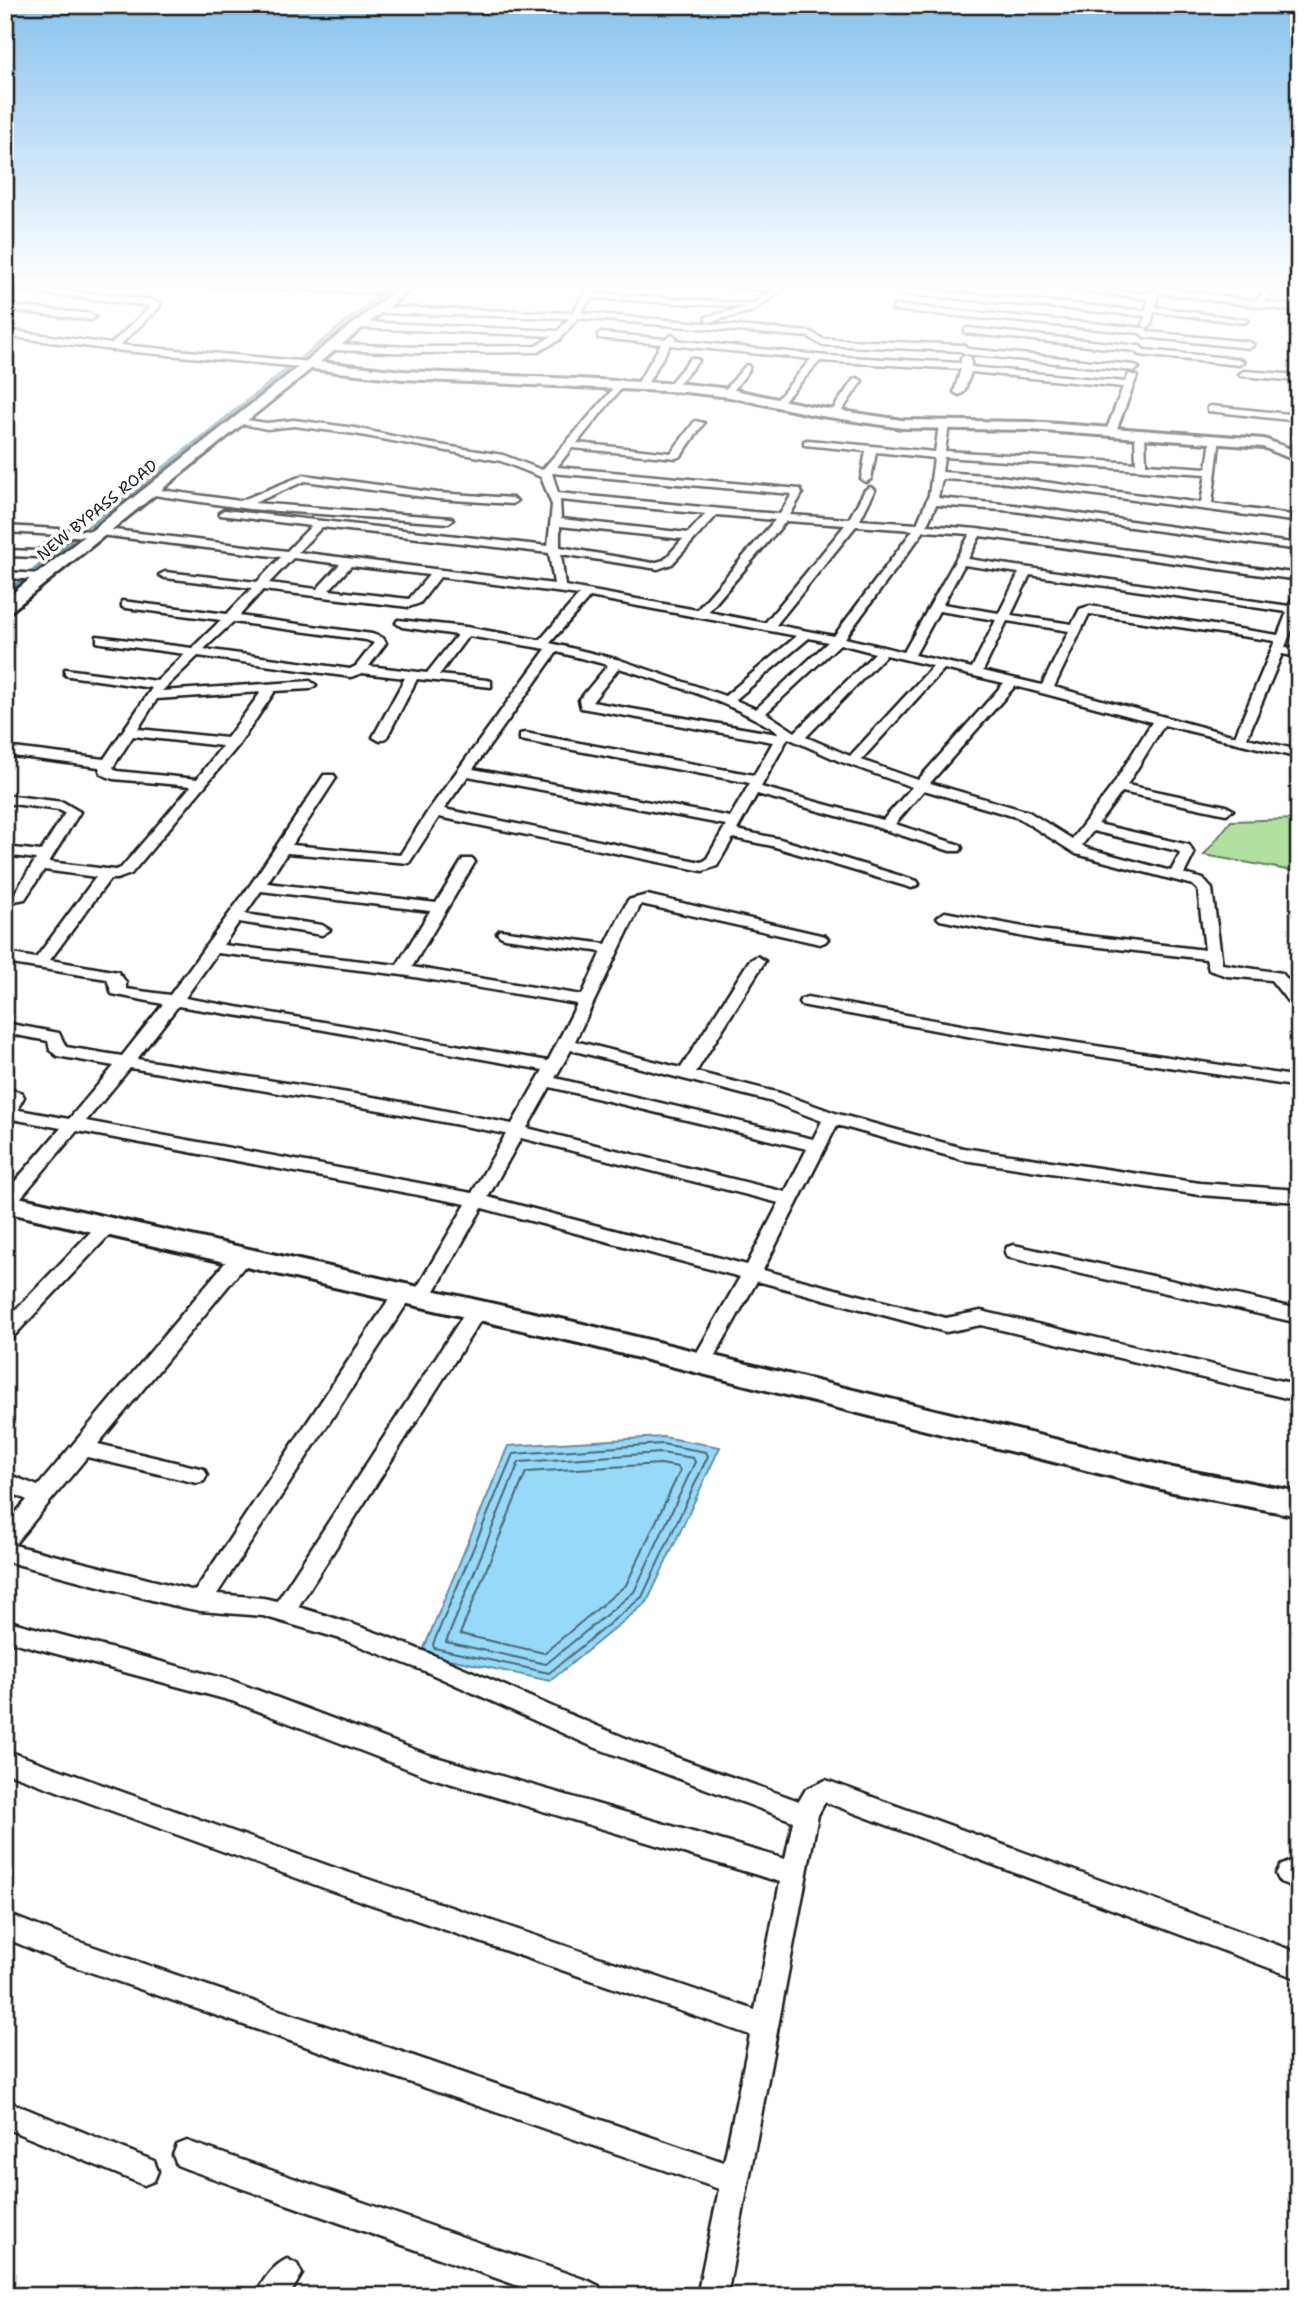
<svg xmlns="http://www.w3.org/2000/svg" width="1304" height="2301" font-family="'Shantell Sans',sans-serif">
<style>
.green{fill:#afe0a0;stroke:#667e5e;stroke-width:2}
.water{fill:#96d9f8;stroke:#658da0;stroke-width:2}
.lines{fill:none;stroke-linecap:round;stroke-linejoin:round}
.shore{stroke:#4d6874;stroke-width:2}
.stream-far1{stroke:#658da0;stroke-width:3.5}
.stream{stroke:#658da0;stroke-width:4.5}
.street-casing{stroke:#1c1c1c;stroke-width:5}
.secondary-casing{stroke:#1c1c1c;stroke-width:6}
.street{fill:#fff;fill-rule:evenodd}
.secondary{fill:#fff;fill-rule:evenodd}
.labels{text-anchor:middle;dominant-baseline:central;stroke-width:7;stroke-linejoin:round;paint-order:stroke}
.far-street-label{font-size:16px;fill:#1c1c1c;stroke:#fff}
</style>
<rect width="100%" height="100%" fill="#fff"/>
<filter id="ink" filterUnits="userSpaceOnUse"><feTurbulence type="fractalNoise" baseFrequency=".0143" numOctaves="2"/><feDisplacementMap in="SourceGraphic" scale="14" xChannelSelector="R" yChannelSelector="G"/><feConvolveMatrix kernelMatrix="1 2 1 2 8 2 1 2 1" color-interpolation-filters="sRGB"/></filter>
<g filter="url(#ink)">
<polygon class="green" points="1299,819 1299,872 1204,855 1231,821"/>
<polygon class="water" points="663,1437 720,1447 647,1602 550,1681 422,1653 508,1446"/>
<g class="lines">
<g class="shore">
<polygon points="662,1444 706,1452 708,1456 642,1597 549,1673 434,1648 433,1644 513,1454"/>
<polygon points="661,1453 693,1458 695,1462 634,1592 546,1664 446,1642 519,1462"/>
<polygon points="661,1464 678,1467 680,1471 626,1585 544,1653 460,1634 526,1472"/>
</g>
<polyline class="stream-far1" points="103,516 393,285"/>
<polyline class="stream" points="5,594 105,514"/>
<defs>
<g id="street">
<polygon points="5,285 148,299 160,303 160,307 120,345 311,362 316,365 311,368 113,350 5,336 5,330 111,344 151,306 5,289"/>
<polygon points="167,285 380,287 384,290 380,293"/>
<polygon points="590,285 598,285 594,293 752,304 771,291 713,285 790,285 753,311 709,322 706,321 706,317 746,307 591,298 581,313 811,332 823,339 964,345 968,349 1134,365 1139,368 1134,371 965,354 961,351 821,345 809,337 578,318 559,340 538,352 417,353 333,350 328,347 333,344 417,347 536,346 552,336 360,328 356,325 360,322 558,331 569,318 380,313 376,310 380,307 572,313"/>
<polygon points="1035,285 1066,285 1149,294 1156,285 1165,285 1163,288 1256,301 1269,285 1278,285 1264,302 1299,306 1299,312 1159,293 1155,307 1248,320 1244,323 1154,312 1151,325 1147,328 1143,325 1145,316 905,294 901,291 905,288 1146,311 1148,299"/>
<polygon points="5,305 91,314 95,317 91,320 6,310"/>
<polygon points="895,305 1145,328 1149,332 1249,342 1254,345 1249,348 1144,337 1140,333 892,310"/>
<polygon points="968,328 1140,346 1144,350 1239,359 1244,362 1239,365 1139,355 1135,351 965,333 965,329"/>
<polygon points="601,333 666,339 672,335 677,338 675,340 827,356 961,363 961,358 966,355 971,358 971,367 1125,382 1129,374 1137,376 1116,431 1111,434 1106,431 1123,387 971,372 964,392 959,395 954,392 961,369 820,361 779,406 774,403 811,359 670,345 647,384 642,387 637,384 661,344 598,338 598,334"/>
<polygon points="691,358 699,360 674,389 668,389 668,385"/>
<polygon points="746,365 749,366 749,370 730,395 724,395 724,391"/>
<polygon points="1244,371 1299,375 1299,381 1241,376 1239,374"/>
<polygon points="857,378 862,381 839,415 831,417 829,415 854,379"/>
<path d="M 621,380 L 626,383 L 624,385 L 577,443 L 671,453 L 695,421 L 704,423 L 681,456 L 676,458 L 572,448 L 557,467 L 800,489 L 802,494 L 790,515 L 849,519 L 865,490 L 870,487 L 875,490 L 860,520 L 917,524 L 929,495 L 934,458 L 876,452 L 871,479 L 866,482 L 861,479 L 866,451 L 804,445 L 804,441 L 808,440 L 935,452 L 939,425 L 944,422 L 949,425 L 945,451 L 1136,463 L 1135,434 L 1140,431 L 1145,434 L 1146,464 L 1207,468 L 1211,439 L 1220,437 L 1212,504 L 1299,516 L 1299,522 L 999,482 L 942,479 L 938,498 L 1014,505 L 1299,544 L 1299,550 L 1014,511 L 936,505 L 927,525 L 977,529 L 1299,574 L 1299,580 L 980,536 L 968,559 L 1289,606 L 1295,594 L 1299,593 L 1299,612 L 1285,647 L 1299,649 L 1299,657 L 1282,654 L 1247,738 L 1299,750 L 1299,758 L 1164,725 L 1127,785 L 1226,806 L 1233,810 L 1226,814 L 1122,792 L 1098,824 L 1189,845 L 1194,854 L 1184,874 L 1203,879 L 1212,889 L 1222,964 L 1282,973 L 1299,994 L 1299,1010 L 1293,1008 L 1271,980 L 1227,976 L 1209,970 L 1206,959 L 1039,940 L 940,920 L 937,917 L 945,912 L 1039,930 L 1205,950 L 1198,890 L 1193,885 L 1076,854 L 1019,818 L 924,790 L 895,824 L 960,845 L 962,848 L 960,851 L 950,851 L 870,825 L 757,794 L 737,830 L 780,839 L 917,881 L 919,884 L 912,888 L 772,846 L 733,838 L 717,866 L 703,871 L 439,817 L 409,863 L 287,853 L 267,883 L 436,903 L 463,859 L 473,859 L 475,862 L 412,967 L 582,995 L 602,952 L 505,938 L 500,936 L 497,933 L 500,930 L 606,944 L 628,900 L 647,895 L 825,936 L 828,939 L 825,942 L 820,944 L 641,904 L 575,1041 L 681,1068 L 749,961 L 757,956 L 765,961 L 696,1072 L 780,1093 L 838,1114 L 963,1148 L 1200,1183 L 1299,1190 L 1299,1202 L 1200,1195 L 963,1160 L 837,1125 L 763,1270 L 946,1318 L 981,1311 L 1299,1385 L 1299,1401 L 981,1325 L 946,1332 L 757,1281 L 708,1368 L 701,1370 L 694,1368 L 691,1363 L 740,1277 L 482,1208 L 428,1303 L 414,1303 L 411,1298 L 466,1204 L 77,1131 L 12,1208 L 5,1210 L 5,1193 L 61,1128 L 6,1118 L 5,1088 L 22,1093 L 24,1097 L 19,1106 L 19,1110 L 69,1119 L 114,1066 L 57,1056 L 50,1050 L 48,1041 L 5,1033 L 5,1023 L 59,1033 L 66,1047 L 122,1056 L 163,1004 L 112,994 L 107,979 L 5,963 L 5,953 L 36,958 L 96,877 L 44,870 L 25,899 L 5,903 L 5,894 L 15,893 L 36,859 L 5,855 L 5,847 L 41,851 L 65,813 L 59,810 L 5,803 L 5,795 L 63,802 L 80,812 L 49,862 L 115,870 L 121,868 L 191,786 L 113,779 L 101,774 L 99,767 L 5,755 L 5,747 L 104,759 L 152,688 L 69,676 L 65,675 L 65,669 L 157,681 L 185,654 L 101,643 L 97,642 L 97,636 L 192,648 L 221,620 L 126,608 L 122,607 L 122,601 L 227,614 L 252,588 L 165,578 L 159,575 L 165,572 L 257,582 L 281,557 L 100,535 L 95,537 L 71,536 L 39,557 L 5,556 L 5,550 L 37,551 L 58,535 L 5,532 L 5,526 L 93,531 L 98,528 L 287,551 L 311,526 L 220,515 L 219,513 L 224,510 L 548,546 L 552,505 L 541,477 L 501,461 L 355,434 L 294,426 L 267,429 L 233,422 L 238,419 L 267,423 L 294,420 L 355,428 L 420,442 L 503,455 L 542,470 ZM 944,457 L 1206,474 L 1201,503 L 999,476 L 942,472 ZM 552,473 L 792,494 L 780,514 L 753,512 L 558,493 ZM 560,500 L 706,514 L 688,533 L 561,519 ZM 717,515 L 775,520 L 697,610 L 565,586 L 561,554 L 658,569 L 672,564 ZM 786,521 L 845,525 L 765,623 L 708,612 ZM 560,526 L 683,539 L 664,560 L 653,563 L 560,547 ZM 856,526 L 913,530 L 834,636 L 776,625 ZM 322,527 L 549,553 L 554,584 L 298,552 ZM 924,531 L 970,534 L 904,652 L 845,638 ZM 293,558 L 340,564 L 317,589 L 269,583 ZM 964,565 L 1019,573 L 999,613 L 943,604 ZM 351,566 L 429,575 L 409,599 L 329,590 ZM 1030,575 L 1287,612 L 1278,635 L 1090,606 L 1080,609 L 1072,624 L 1011,615 ZM 440,577 L 579,595 L 540,640 L 466,627 L 398,620 L 396,623 L 402,627 L 457,635 L 427,673 L 369,666 L 386,643 L 383,638 L 372,634 L 239,616 L 263,590 L 409,607 L 420,603 ZM 590,597 L 797,636 L 725,696 L 620,660 L 550,643 ZM 939,611 L 996,620 L 972,668 L 915,655 ZM 1089,614 L 1275,641 L 1235,736 L 1054,687 ZM 1007,621 L 1069,631 L 1042,685 L 983,671 ZM 233,622 L 366,640 L 374,643 L 356,666 L 350,669 L 204,649 ZM 468,636 L 546,649 L 428,811 L 400,855 L 292,845 L 336,778 L 334,775 L 324,775 L 251,884 L 170,995 L 126,989 L 126,982 L 118,972 L 50,960 L 110,879 L 117,879 L 131,874 L 238,746 L 275,691 L 310,689 L 316,685 L 310,681 L 162,691 L 198,656 L 351,677 L 362,673 L 405,678 L 373,737 L 380,741 L 387,737 L 417,679 L 491,687 L 491,681 L 487,680 L 439,675 ZM 809,638 L 828,642 L 756,709 L 735,700 ZM 840,644 L 875,653 L 795,732 L 766,713 ZM 557,652 L 608,665 L 579,700 L 581,708 L 773,742 L 754,775 L 525,733 L 520,734 L 520,740 L 750,783 L 730,817 L 473,769 ZM 886,655 L 933,666 L 850,756 L 806,737 ZM 619,668 C 673,685 729,701 778,732 L 777,734 L 592,702 ZM 944,669 L 1004,683 L 918,780 L 861,760 ZM 1015,686 L 1152,722 L 1113,785 L 1072,839 L 1029,812 L 930,783 ZM 261,692 L 227,738 L 138,729 L 157,699 ZM 133,736 L 222,746 L 197,779 L 116,771 L 113,767 ZM 788,738 L 839,761 L 912,787 L 883,820 L 761,787 ZM 468,776 L 726,825 L 706,860 L 701,862 L 444,809 ZM 1093,831 L 1178,851 L 1180,854 L 1171,871 L 1086,848 L 1082,845 ZM 261,891 L 430,911 L 397,965 L 223,945 L 239,922 L 322,935 L 330,930 L 322,925 L 245,914 ZM 217,953 L 402,975 L 577,1004 L 548,1061 L 185,998 ZM 178,1006 L 302,1026 L 543,1070 L 512,1124 L 385,1099 L 137,1059 ZM 571,1050 L 769,1101 L 822,1121 L 813,1139 L 555,1078 ZM 130,1068 L 385,1111 L 506,1134 L 472,1193 L 86,1121 ZM 550,1087 L 807,1149 L 785,1192 L 527,1128 ZM 521,1138 L 779,1203 L 747,1265 L 488,1197 Z"/>
<polygon points="1211,406 1299,415 1299,421 1208,411 1208,407"/>
<polygon points="304,475 438,493 512,498 517,501 512,504 438,499 305,481 254,503 452,518 453,520 448,523 249,509 147,494 142,491 147,488 240,501"/>
<polygon points="5,572 42,574 48,577 42,580 5,578"/>
<polygon points="807,997 972,1027 1299,1077 1299,1087 972,1037 801,1005 799,1002 801,999"/>
<polygon points="107,1220 113,1221 116,1226 113,1231 12,1338 5,1340 5,1321 101,1221"/>
<polygon points="1014,1245 1299,1309 1299,1323 1007,1257 1005,1252 1007,1247"/>
<path d="M 241,1250 L 248,1252 L 250,1257 L 248,1262 L 98,1444 L 204,1469 L 207,1475 L 204,1481 L 197,1483 L 87,1457 L 14,1545 L 195,1591 L 396,1289 L 410,1289 L 412,1294 L 410,1299 L 217,1594 L 263,1598 L 277,1601 L 470,1305 L 484,1305 L 487,1310 L 484,1315 L 298,1607 C 404,1637 502,1686 604,1729 C 667,1756 734,1777 799,1801 L 806,1789 L 826,1780 L 1299,1953 L 1299,1979 L 825,1802 L 818,1815 L 727,2296 L 697,2296 L 719,2189 L 67,1964 L 5,1938 L 5,1913 L 68,1938 L 724,2162 L 750,2035 L 335,1892 L 5,1772 L 5,1750 L 335,1868 L 755,2010 L 780,1882 L 429,1777 L 232,1701 L 5,1640 L 5,1620 L 233,1681 L 429,1755 L 785,1859 L 793,1821 L 591,1746 L 427,1672 L 344,1640 L 263,1616 L 200,1611 L 167,1604 L 5,1561 L 5,1525 L 27,1500 L 5,1490 L 5,1473 L 38,1486 L 234,1252 Z"/>
<polygon points="1289,1862 1299,1865 1299,1889 1280,1882 1276,1874 1280,1866"/>
<polygon points="5,2100 154,2161 158,2171 154,2181 144,2185 5,2128"/>
<polygon points="187,2141 589,2281 599,2286 604,2296 547,2296 187,2169 177,2165 173,2155 177,2145"/>
<path d="M 287,2259 L 297,2264 L 302,2274 L 289,2296 L 255,2296 C 262,2281 272,2266 287,2259 Z"/>
</g>
<g id="secondary">
<polygon points="402,285 416,285 320,362 403,371 685,384 730,389 815,407 902,420 1030,422 1264,439 1299,452 1299,462 1263,447 1030,430 902,428 815,415 730,397 685,392 403,379 311,369 11,611 5,612 5,599"/>
<polygon points="5,1194 579,1323 1173,1468 1299,1492 1299,1516 1173,1492 579,1343 5,1212"/>
</g>
</defs>
<use href="#street" class="street-casing"/>
<use href="#secondary" class="secondary-casing"/>
<use href="#street" class="street"/>
<use href="#secondary" class="secondary"/>
</g>
</g>
<linearGradient id="sky" x2="0" y2="1"><stop stop-color="#87c3ee"/><stop offset="0.47" stop-color="#fff"/><stop offset="1" stop-color="#fff" stop-opacity="0"/></linearGradient>
<rect width="1304" height="607" fill="url(#sky)"/>
<g class="labels">
<g class="far-street-label">
<text transform="translate(97 510) rotate(-39)">NEW BYPASS ROAD</text>
</g>
</g>
<rect width="1304" height="2301" fill="none" stroke="#fff" stroke-width="28"/>
<rect x="14" y="14" width="1276" height="2273" fill="none" stroke="#1c1c1c" stroke-width="2.5" filter="url(#ink)"/>
</svg>
